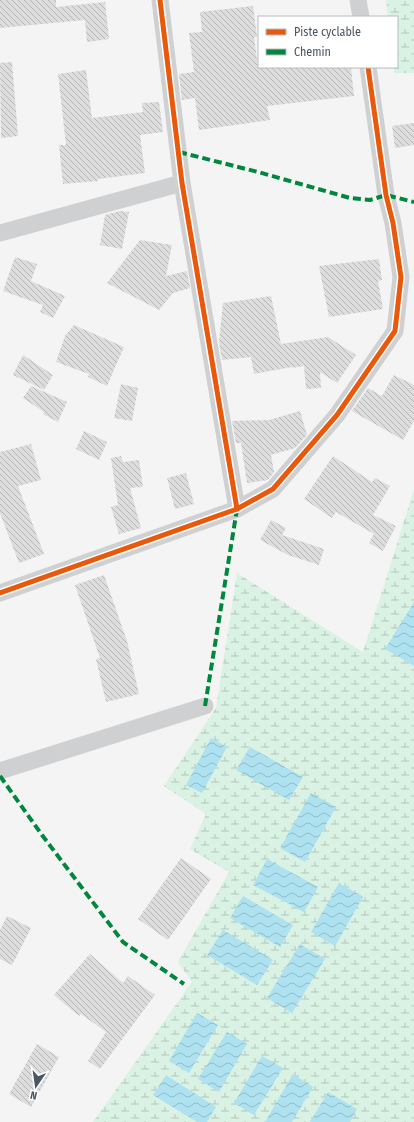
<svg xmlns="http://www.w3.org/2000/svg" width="414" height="1122" font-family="'Fira Sans Condensed',sans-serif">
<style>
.wetland{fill:url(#wetland-marsh)}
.water{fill:url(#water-waves)}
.building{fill:url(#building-back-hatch)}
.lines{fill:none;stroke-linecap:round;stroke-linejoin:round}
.minor{stroke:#ced0d2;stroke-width:17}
.quiet{stroke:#00873e;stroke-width:4;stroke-dasharray:8 4;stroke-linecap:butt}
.cycleway-casing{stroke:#fff;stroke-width:8}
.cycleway{stroke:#e8590c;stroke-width:5}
</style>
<defs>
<pattern id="wetland-marsh" width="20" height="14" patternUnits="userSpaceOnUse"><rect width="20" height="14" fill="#d9f2e3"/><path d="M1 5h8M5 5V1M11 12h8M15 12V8" fill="none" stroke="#b2c7bb"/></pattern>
<pattern id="water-waves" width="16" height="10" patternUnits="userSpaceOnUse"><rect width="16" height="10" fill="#aee2f0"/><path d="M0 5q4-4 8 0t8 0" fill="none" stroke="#90bac6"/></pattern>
<pattern id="building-back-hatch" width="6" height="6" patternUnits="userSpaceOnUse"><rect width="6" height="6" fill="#ddddde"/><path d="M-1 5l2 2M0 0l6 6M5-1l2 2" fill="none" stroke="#b5b6b7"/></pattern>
</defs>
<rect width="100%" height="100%" fill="#f4f4f4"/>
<g class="wetland">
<polygon points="386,0 414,0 414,73 394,73 394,67 397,67 397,17 388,17"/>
<polygon points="414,489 414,1122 93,1122 192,982 178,962 229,872 190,849 206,814 164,786 216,708 237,573 363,652"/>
</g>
<g class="water">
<polygon points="414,602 414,666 385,649"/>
<polygon points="211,738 227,747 202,793 186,785"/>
<polygon points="250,747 303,777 289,800 236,770"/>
<polygon points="311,793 336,807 305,862 280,848"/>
<polygon points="267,859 318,887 304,912 253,885"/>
<polygon points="339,883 363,897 335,946 311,932"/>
<polygon points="243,896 293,925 280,947 230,918"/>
<polygon points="223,930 273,960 257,985 207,955"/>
<polygon points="300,944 325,959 292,1013 267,998"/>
<polygon points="197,1013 218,1025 189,1073 169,1061"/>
<polygon points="227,1032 247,1044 219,1092 198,1079"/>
<polygon points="262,1056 283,1068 254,1115 234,1103"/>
<polygon points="293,1074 313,1087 292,1122 265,1122"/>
<polygon points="166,1075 216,1107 207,1122 197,1122 153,1095"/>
<polygon points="328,1092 357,1109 350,1122 310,1122"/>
</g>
<g class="building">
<polygon points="0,0 56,0 56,7 105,2 109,39 87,42 85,20 0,28"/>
<polygon points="253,6 257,37 254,37 258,67 351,67 354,96 267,106 270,120 199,130 195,98 182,100 179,74 194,72 189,33 202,32 200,12"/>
<polygon points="12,62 18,136 1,138 0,63"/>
<polygon points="86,70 92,118 143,112 142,103 159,102 163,132 140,135 145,173 98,179 98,181 63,184 59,145 66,145 58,74"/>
<polygon points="414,123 414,145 395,148 392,126"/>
<polygon points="120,211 129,212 122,249 100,245 105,215"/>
<polygon points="140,240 172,245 166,276 187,271 190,288 173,293 159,310 107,283"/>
<polygon points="15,257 37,264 31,281 65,296 53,318 40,312 43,305 3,291"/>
<polygon points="379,259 382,280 378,281 383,309 329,317 319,266"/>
<polygon points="271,296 281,344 328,337 356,355 337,383 320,372 321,388 306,389 304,366 292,368 292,367 254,374 251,357 222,360 219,342 223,303"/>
<polygon points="74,325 124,347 107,386 88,377 89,374 56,362 65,336"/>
<polygon points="23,355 53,375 44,390 13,375"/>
<polygon points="394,375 414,385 414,421 403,440 352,411 368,388 382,396"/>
<polygon points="121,384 138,388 132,421 114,418"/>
<polygon points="31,386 67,402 58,422 43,414 44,412 23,398"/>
<polygon points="300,411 307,435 295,448 271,455 274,472 268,480 247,483 241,443 236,443 232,421 269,420"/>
<polygon points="84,431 107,442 99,460 76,449"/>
<polygon points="31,444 41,480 18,486 44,554 19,563 0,513 0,452"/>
<polygon points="121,456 123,462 139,460 143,487 130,488 141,528 119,534 111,507 118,505 111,458"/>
<polygon points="333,456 372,482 375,478 390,486 373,515 396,526 383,551 369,543 374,534 336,512 332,518 304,499"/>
<polygon points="186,473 194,504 175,509 167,478"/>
<polygon points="271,520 286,528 282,535 324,549 319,565 288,555 260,540"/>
<polygon points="104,575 127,641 139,694 106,702 96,659 100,658 75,585"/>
<polygon points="181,858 211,879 168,940 138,919"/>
<polygon points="7,916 31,928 12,965 0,959 0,930"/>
<polygon points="90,954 123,983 128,976 155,995 100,1069 88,1061 106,1032 81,1014 79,1016 54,995"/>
<polygon points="37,1044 59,1057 31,1107 9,1094"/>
</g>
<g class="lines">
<g class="minor">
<polyline points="160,0 182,183 237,509"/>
<polyline points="358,0 361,17"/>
<polyline points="0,233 182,183"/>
<polyline points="0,593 237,509 273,489 337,415 395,331 401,277 393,223 386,195 368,67"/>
<polyline points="0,771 205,706"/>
</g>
<g class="quiet">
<polyline points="179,152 258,172 350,198 370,200 386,195 414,202"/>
<polyline points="205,706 237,509"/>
<polyline points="0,776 42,835 123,942 184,984"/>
</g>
<defs>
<g id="cycleway">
<polyline points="160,0 182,183 237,509"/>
<polyline points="0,593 237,509 273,489 337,415 395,331 401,277 393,223 386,195 368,67"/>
</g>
</defs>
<use href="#cycleway" class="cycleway-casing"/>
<use href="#cycleway" class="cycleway"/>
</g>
<rect x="258" y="16" width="140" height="52" fill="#ffffff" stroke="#b7bbc0"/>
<rect x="266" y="29" width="20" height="6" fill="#e8590c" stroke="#b7bbc0"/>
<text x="294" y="36" font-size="12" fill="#4a5661">Piste cyclable</text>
<rect x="266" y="49" width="20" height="6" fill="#00873e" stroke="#b7bbc0"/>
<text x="294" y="56" font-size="12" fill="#4a5661">Chemin</text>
<g transform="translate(36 1086) rotate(193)" stroke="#ffffff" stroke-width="3" paint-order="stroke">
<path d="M0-3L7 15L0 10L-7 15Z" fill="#4a5661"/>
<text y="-6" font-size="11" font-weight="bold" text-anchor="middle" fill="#4a5661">N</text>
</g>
</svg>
